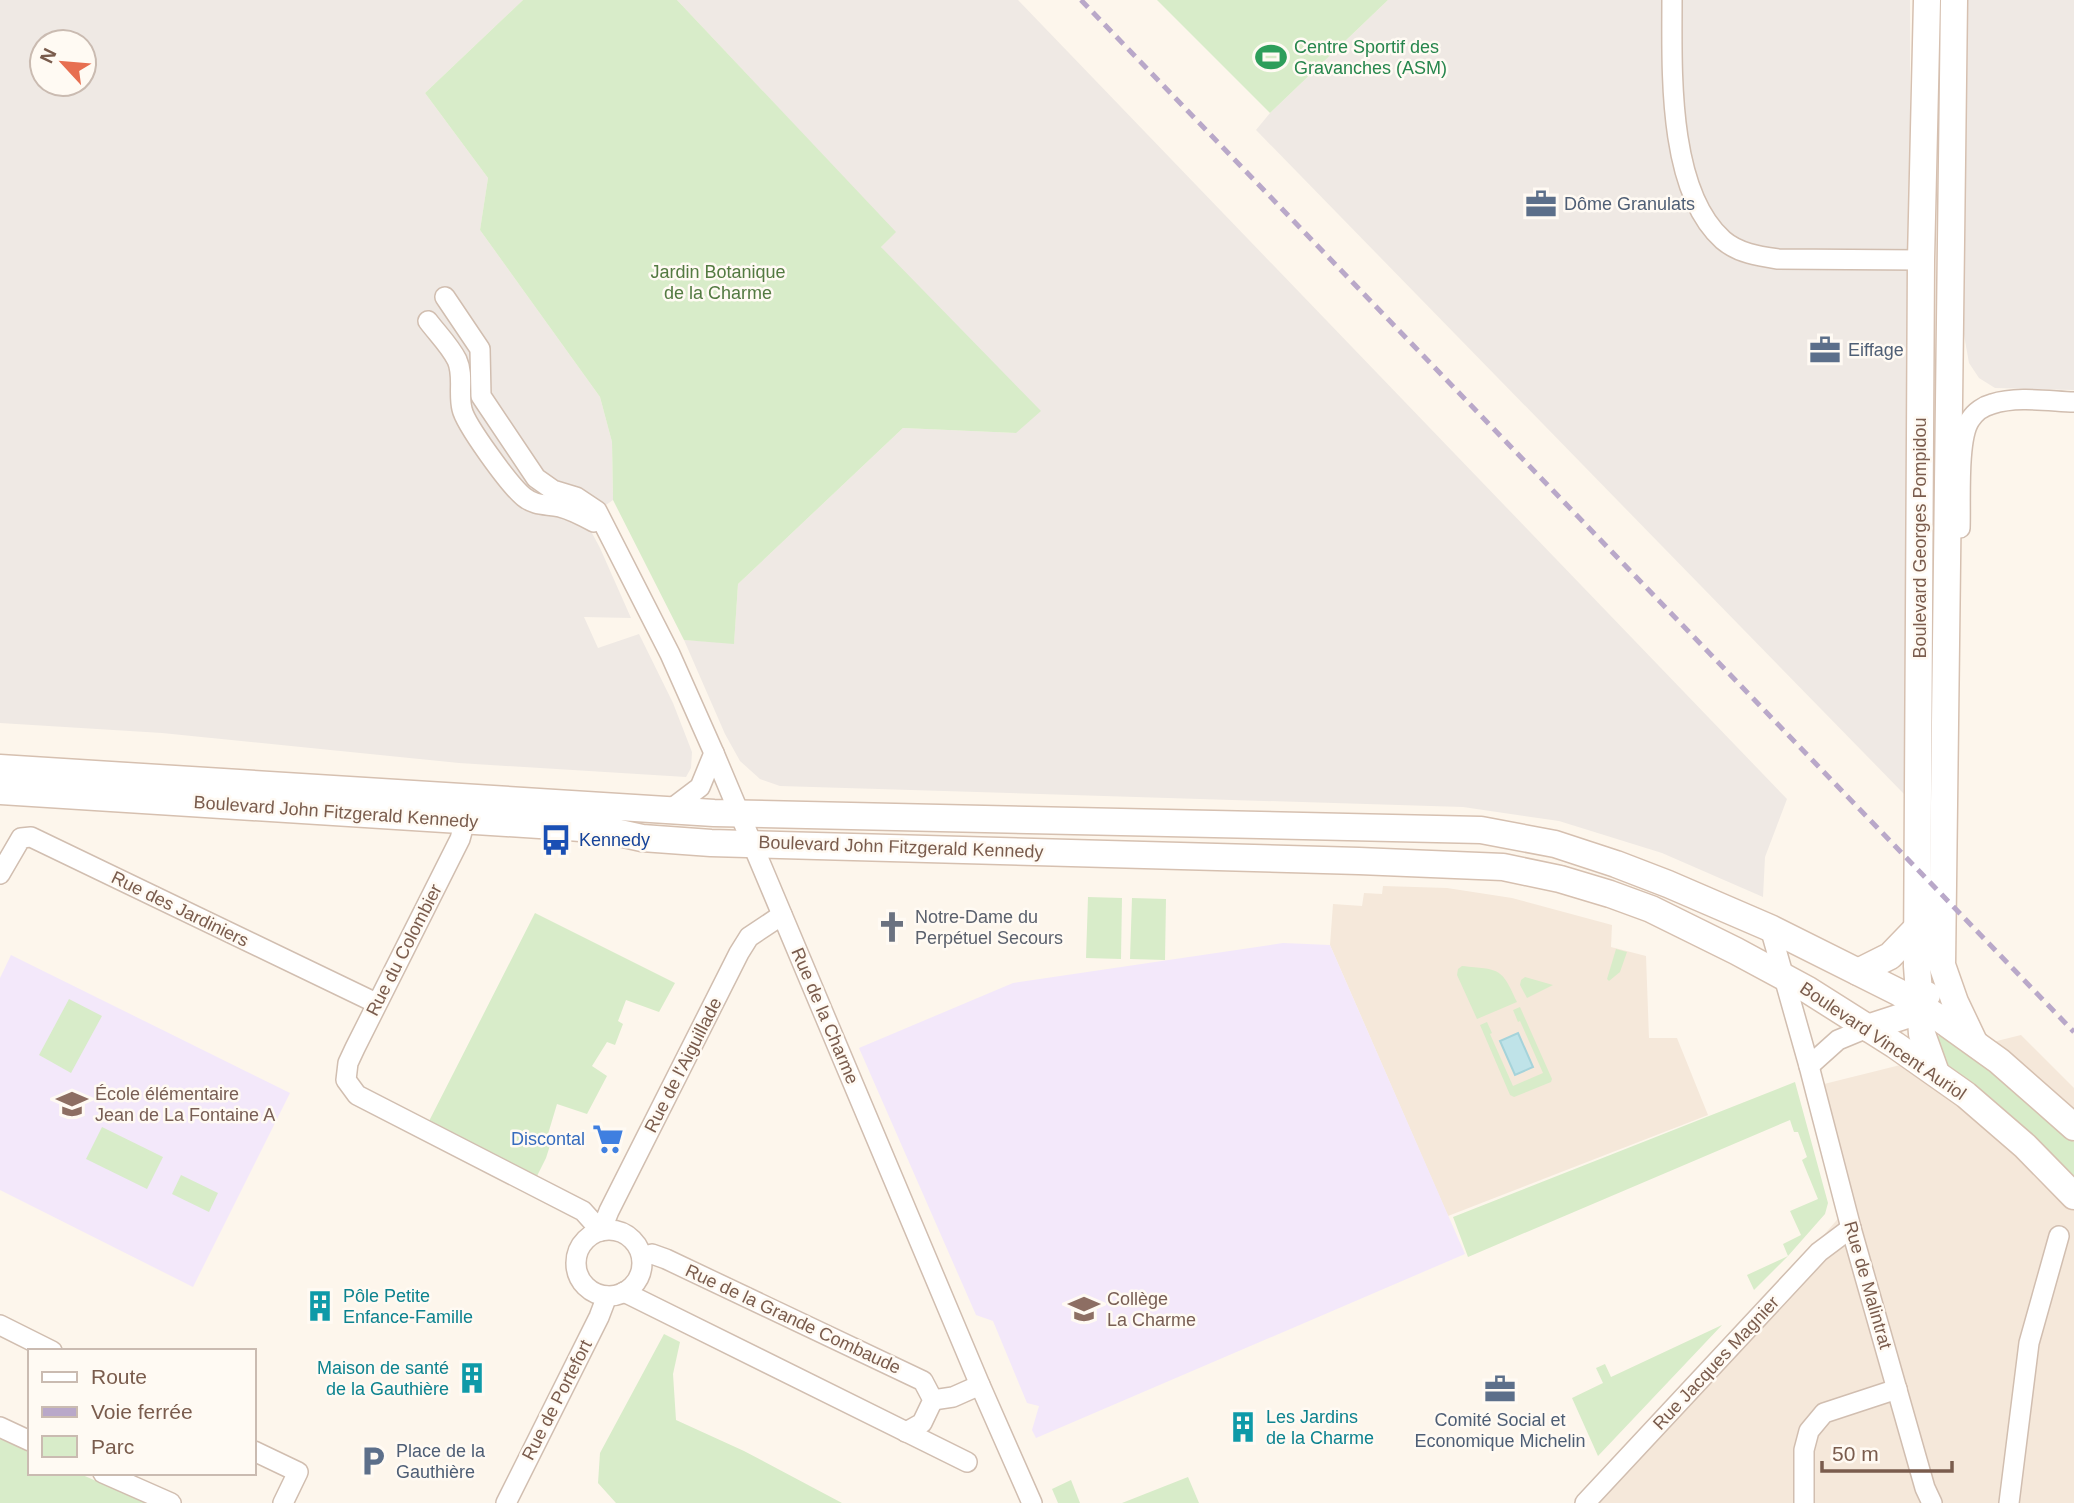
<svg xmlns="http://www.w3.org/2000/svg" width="2074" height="1503" font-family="Arial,sans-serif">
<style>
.residential{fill:#f5e8da}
.industrial{fill:#efe9e4;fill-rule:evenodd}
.education{fill:#f3e8fa}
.green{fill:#d8ecc9}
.water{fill:#bfe3e8;stroke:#a5d3da;stroke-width:2}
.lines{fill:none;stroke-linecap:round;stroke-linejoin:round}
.street-casing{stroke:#d1beb0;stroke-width:22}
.secondary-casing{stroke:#d6c0b0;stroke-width:29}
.street{stroke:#fff;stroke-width:19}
.secondary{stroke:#fff;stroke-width:26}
.rail{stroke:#b9a8c9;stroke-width:5;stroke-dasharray:10 7;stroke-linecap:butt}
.labels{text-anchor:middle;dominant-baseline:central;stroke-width:5;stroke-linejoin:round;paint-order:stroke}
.leisure-label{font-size:18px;fill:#27864d;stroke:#fffaf3;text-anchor:start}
.service-label{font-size:18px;fill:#4e5e75;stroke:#fffaf3;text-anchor:start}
.park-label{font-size:18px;fill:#537a41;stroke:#fffaf3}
.street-label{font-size:18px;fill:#7a5c4d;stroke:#fffaf3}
.transit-label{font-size:18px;fill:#164399;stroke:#fffaf3;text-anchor:start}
.worship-label{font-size:18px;fill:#5b616d;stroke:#fffaf3;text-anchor:start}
.education-label{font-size:18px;fill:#785e54;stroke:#fffaf3;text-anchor:start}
.shop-label{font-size:18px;fill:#366cbe;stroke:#fffaf3;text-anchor:end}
.culture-label{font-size:18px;fill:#0d838f;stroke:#fffaf3;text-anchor:start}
</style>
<rect width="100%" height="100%" fill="#fdf6ec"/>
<g class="residential">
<polygon points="1383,886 1447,888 1512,898 1612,925 1611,947 1646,956 1649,1038 1677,1038 1708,1115 1448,1216 1330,945 1333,904 1362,906 1364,893 1382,894"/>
<polygon points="2021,1035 2074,1088 2074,1503 1591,1503 1849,1206 1824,1084"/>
</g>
<g class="industrial">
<path d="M 0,0 L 523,0 L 425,93 L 488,178 L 480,230 L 600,397 L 612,442 L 613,500 L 585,520 L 600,548 L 631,618 L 584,617 L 598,648 L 639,634 L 673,703 L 692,752 L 691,768 L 686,777 L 459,763 L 162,733 L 0,723 ZM 42,42 L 84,42 L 84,84 L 42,84 Z"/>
<polygon points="677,0 1018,0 1787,799 1765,857 1763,897 1662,853 1559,821 1463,807 780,786 760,779 740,761 725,734 684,640 734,643 738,584 903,428 1016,433 881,247 895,232"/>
<polygon points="1388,0 1910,0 1910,299 1904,794 1256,130 1270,113"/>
<polygon points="1967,0 2074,0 2074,390 1995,388 1979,378 1969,363 1961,318"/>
</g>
<g class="education">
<polygon points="1283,943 1330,945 1465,1254 1036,1438 1032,1430 1039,1406 1027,1403 993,1321 976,1315 859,1048 1013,983"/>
<polygon points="11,955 290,1093 193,1287 0,1190 0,978"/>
</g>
<g class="green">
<polygon points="523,0 677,0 896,232 881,247 1041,411 1016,433 903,428 738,584 734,644 684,640 613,500 612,442 600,397 480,230 488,178 425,93"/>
<polygon points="1157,0 1388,0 1270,113"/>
<polygon points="1088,897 1122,898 1121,959 1086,958"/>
<polygon points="1132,898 1166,899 1165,960 1130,959"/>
<polygon points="535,913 675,983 659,1012 626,1000 618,1021 623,1024 615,1045 607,1042 592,1066 607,1076 587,1114 557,1104 548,1134 553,1136 546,1158 533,1184 425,1129"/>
<polygon points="1616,949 1627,952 1620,972 1609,981 1607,979"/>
<path d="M 1462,966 C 1499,970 1501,966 1517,1002 L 1477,1019 L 1457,975 L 1458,969 Z"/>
<polygon points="1525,977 1553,985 1527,998 1520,985 1521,980"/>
<polygon points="69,999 102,1016 71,1073 39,1055"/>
<polygon points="1520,1007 1552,1079 1551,1082 1514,1097 1510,1095 1480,1025 1487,1022 1492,1033 1490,1034 1513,1086 1543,1073 1520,1021 1518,1022 1513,1010"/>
<polygon points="1944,1033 2044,1113 2074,1142 2074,1182 1947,1066 1933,1039"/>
<polygon points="1795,1082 1828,1203 1825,1214 1788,1256 1754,1290 1747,1275 1788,1256 1783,1244 1801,1235 1790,1211 1818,1199 1802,1160 1807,1157 1798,1132 1794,1132 1790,1120 1468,1257 1453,1217"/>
<polygon points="102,1127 163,1157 147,1189 86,1159"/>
<polygon points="181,1175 218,1193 209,1212 172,1194"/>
<polygon points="1722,1325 1598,1456 1572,1398 1603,1383 1596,1368 1605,1364 1611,1377"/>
<polygon points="664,1334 680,1342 673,1374 676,1420 744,1451 842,1503 616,1503 598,1483 600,1453"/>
<polygon points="0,1439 30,1452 30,1473 78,1473 146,1503 0,1503"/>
<polygon points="1188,1477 1199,1503 1122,1503"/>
<polygon points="1071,1480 1080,1503 1058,1503 1052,1489"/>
</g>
<polygon class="water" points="1518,1033 1533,1067 1515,1075 1500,1041"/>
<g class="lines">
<defs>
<g id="street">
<path d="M 1672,0 C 1672,69 1667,190 1723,240 C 1738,253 1758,256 1778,259 L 1921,260"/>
<polyline points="445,297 480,349 481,396 536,478 553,490 576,497 597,511 670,654 714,753 980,1385 1032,1503"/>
<path d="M 428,321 C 437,333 450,346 457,360 C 464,375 458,393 462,409 C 465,424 510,486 524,497 C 535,506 546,504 560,507 C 572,510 583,516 594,522"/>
<path d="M 1960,528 C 1961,503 1957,439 1970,420 C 1975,412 1984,406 1992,404 C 2017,396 2048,401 2074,402"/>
<polyline points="671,809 700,787 714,753"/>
<polyline points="465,821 460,839 355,1048 348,1063 346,1080 357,1095 583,1211 601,1231 609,1211 739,953 749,937 782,915"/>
<polyline points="0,874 21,838 31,837 376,1003"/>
<polyline points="1770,928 1809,1066 1851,1228 1925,1488 1932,1503"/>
<polyline points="1809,1066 1838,1040 1867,1028"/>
<circle cx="609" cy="1263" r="33"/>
<polyline points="642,1257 652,1254 666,1259 923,1381 933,1400 922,1423 906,1432"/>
<polyline points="624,1292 967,1462"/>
<polyline points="0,1325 52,1351"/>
<polyline points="933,1400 953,1397 980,1385"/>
<polyline points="0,1427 30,1441"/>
<polyline points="254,1451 298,1472 283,1503"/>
<polyline points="103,1473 171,1503"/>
<polyline points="506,1503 599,1317 607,1296"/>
<polyline points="1585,1503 1819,1252 1851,1228"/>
<polyline points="1804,1503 1804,1450 1809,1431 1824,1413 1897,1389"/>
<polyline points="2009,1503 2029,1343 2059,1236"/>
</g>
<g id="secondary">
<polyline points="1927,0 1921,260 1917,966 1922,1034 1936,1073"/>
<polyline points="1954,0 1942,965 1955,1002 1974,1042"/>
<polyline points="0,768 714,813 1481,830 1555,844 1616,864 1668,884 1770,928 1898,992 1939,1018 1999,1061 2074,1127"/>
<polyline points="0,791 555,826 606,830 642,838 711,843 1359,861 1503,867 1560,879 1610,894 1651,909 1736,951 1808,990 1895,1045 1966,1095 2025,1146 2074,1196"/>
<polyline points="1858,972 1890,956 1917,928"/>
<polyline points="1867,1028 1907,1015 1927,995"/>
</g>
</defs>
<use href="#street" class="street-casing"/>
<use href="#secondary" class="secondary-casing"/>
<use href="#street" class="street"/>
<use href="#secondary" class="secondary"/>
<polyline class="rail" points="1081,0 2074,1032"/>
</g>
<defs>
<symbol id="stadium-bare" viewBox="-9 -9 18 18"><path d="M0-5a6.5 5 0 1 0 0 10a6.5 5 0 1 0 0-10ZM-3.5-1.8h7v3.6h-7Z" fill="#2e9e5b" stroke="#fffaf3" stroke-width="2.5" paint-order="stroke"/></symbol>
<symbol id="office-bare" viewBox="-9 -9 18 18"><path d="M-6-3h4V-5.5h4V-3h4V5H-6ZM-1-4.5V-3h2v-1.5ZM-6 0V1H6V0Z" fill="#5c6f8a" stroke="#fffaf3" stroke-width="2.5" paint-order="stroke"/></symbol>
<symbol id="bus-bare" viewBox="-9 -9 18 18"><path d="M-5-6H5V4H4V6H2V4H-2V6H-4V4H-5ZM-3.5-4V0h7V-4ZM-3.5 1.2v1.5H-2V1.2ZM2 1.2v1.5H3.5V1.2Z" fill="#1a4fb4" stroke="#fffaf3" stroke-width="2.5" paint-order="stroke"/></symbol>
<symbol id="church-bare" viewBox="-9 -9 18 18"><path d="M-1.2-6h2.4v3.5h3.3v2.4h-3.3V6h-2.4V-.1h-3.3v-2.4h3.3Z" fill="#6b7280" stroke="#fffaf3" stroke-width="2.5" paint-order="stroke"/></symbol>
<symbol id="school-bare" viewBox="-9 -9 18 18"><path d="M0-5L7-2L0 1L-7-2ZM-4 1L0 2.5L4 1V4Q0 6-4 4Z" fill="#8d6e63" stroke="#fffaf3" stroke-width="2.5" paint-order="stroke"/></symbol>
<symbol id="supermarket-bare" viewBox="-9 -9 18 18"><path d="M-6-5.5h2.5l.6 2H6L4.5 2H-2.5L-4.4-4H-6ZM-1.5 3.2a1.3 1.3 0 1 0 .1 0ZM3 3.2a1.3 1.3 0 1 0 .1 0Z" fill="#3f7fe0" stroke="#fffaf3" stroke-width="2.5" paint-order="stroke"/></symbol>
<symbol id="building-bare" viewBox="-9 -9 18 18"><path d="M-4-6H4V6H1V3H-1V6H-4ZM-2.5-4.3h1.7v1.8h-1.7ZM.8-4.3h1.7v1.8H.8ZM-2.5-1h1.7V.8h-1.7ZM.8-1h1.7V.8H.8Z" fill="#0f9aa8" stroke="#fffaf3" stroke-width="2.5" paint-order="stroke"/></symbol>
<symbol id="parking-bare" viewBox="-9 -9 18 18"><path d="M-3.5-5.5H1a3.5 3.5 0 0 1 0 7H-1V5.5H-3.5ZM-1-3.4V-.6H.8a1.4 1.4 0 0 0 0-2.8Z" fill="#5c6f8a" stroke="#fffaf3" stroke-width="2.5" paint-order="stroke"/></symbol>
</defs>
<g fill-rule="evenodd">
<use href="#stadium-bare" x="1249" y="35" width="44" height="44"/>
<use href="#office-bare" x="1519" y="182" width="44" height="44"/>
<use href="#office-bare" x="1803" y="328" width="44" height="44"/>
<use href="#bus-bare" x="534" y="818" width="44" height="44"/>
<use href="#church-bare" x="870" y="905" width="44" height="44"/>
<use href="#school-bare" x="50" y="1082" width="44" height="44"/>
<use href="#supermarket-bare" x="586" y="1117" width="44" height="44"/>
<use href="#building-bare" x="298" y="1284" width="44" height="44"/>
<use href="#school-bare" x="1062" y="1287" width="44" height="44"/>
<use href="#building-bare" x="450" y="1356" width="44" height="44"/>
<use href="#office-bare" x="1478" y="1367" width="44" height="44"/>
<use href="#building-bare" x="1221" y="1405" width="44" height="44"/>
<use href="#parking-bare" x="351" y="1439" width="44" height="44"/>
</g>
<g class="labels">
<g class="leisure-label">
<text x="1294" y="47">Centre Sportif des<tspan x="1294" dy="21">Gravanches (ASM)</tspan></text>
</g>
<g class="service-label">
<text x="1564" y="204">Dôme Granulats</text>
<text x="1848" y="350">Eiffage</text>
<text x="1500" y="1420" text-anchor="middle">Comité Social et<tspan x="1500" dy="21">Economique Michelin</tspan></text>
<text x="396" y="1451">Place de la<tspan x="396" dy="21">Gauthière</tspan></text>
</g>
<g class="park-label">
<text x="718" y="272">Jardin Botanique<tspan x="718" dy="21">de la Charme</tspan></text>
</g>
<g class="street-label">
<text transform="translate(1920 538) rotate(-90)">Boulevard Georges Pompidou</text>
<text transform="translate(336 812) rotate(4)">Boulevard John Fitzgerald Kennedy</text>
<text transform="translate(901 847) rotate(2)">Boulevard John Fitzgerald Kennedy</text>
<text transform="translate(180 909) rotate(26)">Rue des Jardiniers</text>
<text transform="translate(404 950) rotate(-63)">Rue du Colombier</text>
<text transform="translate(825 1016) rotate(67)">Rue de la Charme</text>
<text transform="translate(1883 1041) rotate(34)">Boulevard Vincent Auriol</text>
<text transform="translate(683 1065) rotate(-63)">Rue de l'Aiguillade</text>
<text transform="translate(1868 1285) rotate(74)">Rue de Malintrat</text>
<text transform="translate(793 1319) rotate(25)">Rue de la Grande Combaude</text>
<text transform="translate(1716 1363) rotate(-47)">Rue Jacques Magnier</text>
<text transform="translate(557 1400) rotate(-63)">Rue de Portefort</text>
</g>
<g class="transit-label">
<text x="579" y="840">Kennedy</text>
</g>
<g class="worship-label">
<text x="915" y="917">Notre-Dame du<tspan x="915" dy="21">Perpétuel Secours</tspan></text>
</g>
<g class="education-label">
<text x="95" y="1094">École élémentaire<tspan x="95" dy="21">Jean de La Fontaine A</tspan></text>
<text x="1107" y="1299">Collège<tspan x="1107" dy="21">La Charme</tspan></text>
</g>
<g class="shop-label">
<text x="585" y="1139">Discontal</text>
</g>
<g class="culture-label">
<text x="343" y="1296">Pôle Petite<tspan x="343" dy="21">Enfance-Famille</tspan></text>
<text x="449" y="1368" text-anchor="end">Maison de santé<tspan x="449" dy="21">de la Gauthière</tspan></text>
<text x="1266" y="1417">Les Jardins<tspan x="1266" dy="21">de la Charme</tspan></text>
</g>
</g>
<rect x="28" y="1349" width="228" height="126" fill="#fffaf3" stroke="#cabbb1" stroke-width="2"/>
<rect x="42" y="1372" width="35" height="10" fill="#ffffff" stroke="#cabbb1" stroke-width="2"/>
<text x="91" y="1384" font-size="21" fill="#7a5c4d">Route</text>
<rect x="42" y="1407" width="35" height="10" fill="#b9a8c9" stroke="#cabbb1" stroke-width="2"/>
<text x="91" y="1419" font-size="21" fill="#7a5c4d">Voie ferrée</text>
<rect x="42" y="1436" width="35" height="21" fill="#d8ecc9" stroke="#cabbb1" stroke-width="2"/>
<text x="91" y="1454" font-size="21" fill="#7a5c4d">Parc</text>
<g transform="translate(63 63) rotate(296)"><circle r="33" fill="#fffaf3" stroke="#cabbb1" stroke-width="2"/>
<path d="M0-5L12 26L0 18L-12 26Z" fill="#e76f51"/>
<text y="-10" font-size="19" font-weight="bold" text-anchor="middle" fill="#7a5c4d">N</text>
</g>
<path d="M1822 1461v10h130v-10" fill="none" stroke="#7a5c4d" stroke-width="3.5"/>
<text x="1832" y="1461" font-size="21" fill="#7a5c4d" stroke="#fffaf3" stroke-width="5" paint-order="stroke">50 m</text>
</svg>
